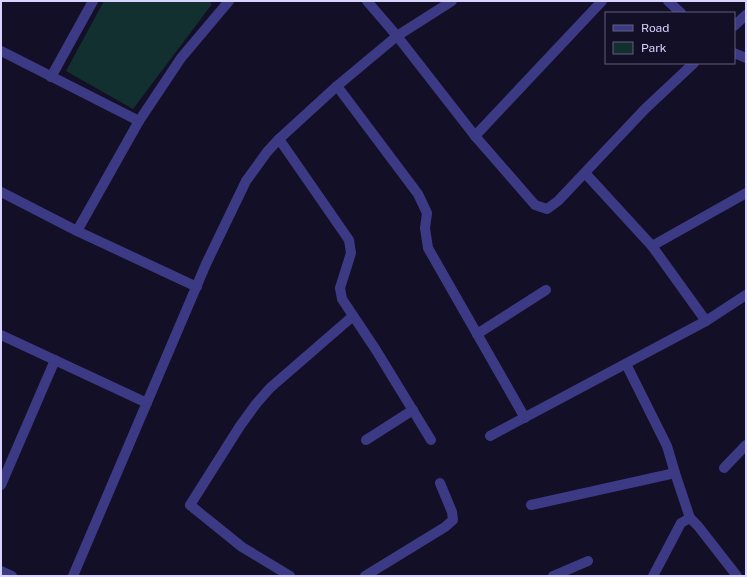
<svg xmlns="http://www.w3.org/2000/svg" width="747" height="577" font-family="'Public Sans',sans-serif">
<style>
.green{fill:#12302f}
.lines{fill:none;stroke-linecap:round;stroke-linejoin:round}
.street{stroke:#3d3a85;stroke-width:10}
</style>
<rect width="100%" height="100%" fill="#130f26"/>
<polygon class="green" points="104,1 209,1 212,4 133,109 66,71"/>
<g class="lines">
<g class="street">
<polyline points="367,1 397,36 475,136 535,205 547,209 558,201 645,109 694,63"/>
<polyline points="668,1 681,13"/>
<polyline points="734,26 746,15"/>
<polyline points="1,51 139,121"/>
<polyline points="734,53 746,58"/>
<polyline points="51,77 93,1"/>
<polyline points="337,86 418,194 427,213 425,228 428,248 525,418"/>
<polyline points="475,136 602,1"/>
<polyline points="279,139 349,240 351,253 340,288 342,299 376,350 431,440"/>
<polyline points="585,173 652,246 706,321"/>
<polyline points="1,192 77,231 197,287"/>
<polyline points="77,231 139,121 181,58 229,1"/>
<polyline points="652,246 746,193"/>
<polyline points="477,334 546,290"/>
<polyline points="1,335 147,403"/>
<polyline points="626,364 667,446 675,473 690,518"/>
<polyline points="490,436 706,321 746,295"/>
<polyline points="366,440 413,410"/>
<polyline points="724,468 746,445"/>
<polyline points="1,485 55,360"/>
<polyline points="531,505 675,473"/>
<polyline points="1,571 12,576"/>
<polyline points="73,576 206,264 246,181 267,152 279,139 337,86 397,36 452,1"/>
<polyline points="290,576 242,547 190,505 240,426 256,404 270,388 353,316"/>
<polyline points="365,576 445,527 453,520 452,512 440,483"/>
<polyline points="553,576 588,561"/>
<polyline points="653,576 681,523 690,518 698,526 737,576"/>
</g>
</g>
<rect width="747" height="577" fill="none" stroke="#d9d4ff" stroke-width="4"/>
<rect x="605" y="12" width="130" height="52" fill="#130f26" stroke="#625e7d"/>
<rect x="613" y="25" width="20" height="6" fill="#3d3a85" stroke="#625e7d"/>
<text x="641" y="32" font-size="12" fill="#d9d4ff">Road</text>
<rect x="613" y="42" width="20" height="12" fill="#12302f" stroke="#625e7d"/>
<text x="641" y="52" font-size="12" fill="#d9d4ff">Park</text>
</svg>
